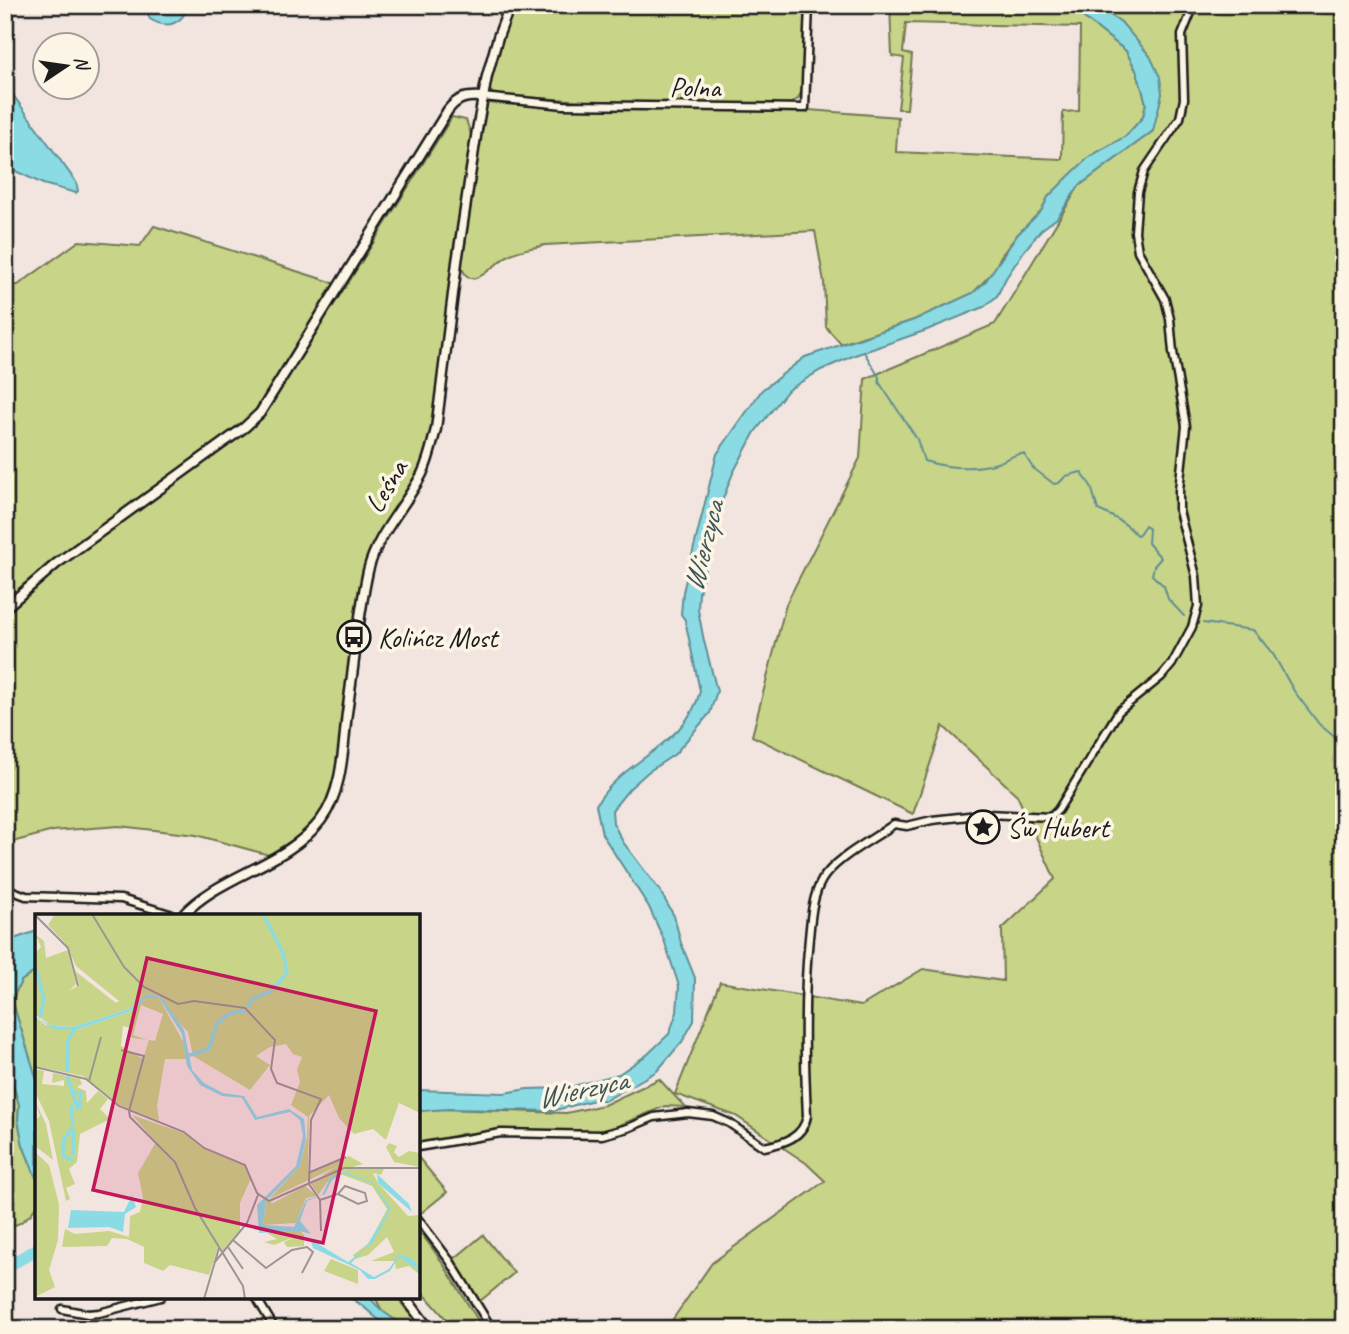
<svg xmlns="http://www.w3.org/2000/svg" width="1349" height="1334" font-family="Caveat,sans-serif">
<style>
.green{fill:#c8d487;stroke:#727852;stroke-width:2}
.water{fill:#8bdbe5;stroke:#5f8f95;stroke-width:2}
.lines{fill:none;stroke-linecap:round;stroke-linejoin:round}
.stream{stroke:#5f8f95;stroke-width:2}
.river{stroke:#8bdbe5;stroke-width:12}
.minor-casing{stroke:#1c1c1c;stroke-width:11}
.tertiary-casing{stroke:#1c1c1c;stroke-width:13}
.minor{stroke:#fcf5e5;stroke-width:6}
.tertiary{stroke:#fcf5e5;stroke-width:8}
.labels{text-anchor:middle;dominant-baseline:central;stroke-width:7;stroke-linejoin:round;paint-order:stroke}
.street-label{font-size:28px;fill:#1c1c1c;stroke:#fcf5e5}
.poi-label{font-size:28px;fill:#1c1c1c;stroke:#fcf5e5;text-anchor:start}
.water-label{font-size:30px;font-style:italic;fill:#3d5558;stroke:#fcf5e5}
.inset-river{fill:none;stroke:#8bdbe5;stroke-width:3.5}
.inset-road{fill:none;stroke:#9c9592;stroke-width:2}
.view{fill:#c2185b;fill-opacity:0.15;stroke:#c2185b;stroke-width:3.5}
.inset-edge{fill:none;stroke:#1c1c1c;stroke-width:3.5}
</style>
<rect width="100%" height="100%" fill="#f2e5e0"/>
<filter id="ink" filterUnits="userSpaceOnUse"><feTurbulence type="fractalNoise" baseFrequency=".0143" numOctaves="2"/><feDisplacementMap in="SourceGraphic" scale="14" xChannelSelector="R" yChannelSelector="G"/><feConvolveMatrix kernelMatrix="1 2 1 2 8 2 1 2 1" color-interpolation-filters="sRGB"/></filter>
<g filter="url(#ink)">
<g class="green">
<polygon points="514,5 806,5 803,88 798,99 788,105 632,104 494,95 489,89 504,30"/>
<path d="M 890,5 L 1068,5 L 1126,51 L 1137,72 L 1146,103 L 1143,117 L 1126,136 L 1089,157 L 1048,197 L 1042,210 L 1018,234 L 1001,256 L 993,272 L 973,293 L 914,320 L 841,344 L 826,327 L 824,282 L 815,231 L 545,245 C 534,248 521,249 511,254 C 494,261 470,300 460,262 L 485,103 L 625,110 L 809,110 L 898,117 L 896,152 L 1062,159 L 1063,112 L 1079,111 L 1080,27 L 906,23 L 903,53 L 912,55 L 907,109 L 898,109 L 904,58 L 892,56 Z"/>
<polygon points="1094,5 1344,5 1344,1329 666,1329 712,1263 825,1181 806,1163 736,1116 675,1094 720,982 861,1006 923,969 1003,981 1002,929 1055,879 1017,795 943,726 913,814 752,736 786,604 860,458 865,379 995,324 1079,186 1153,131 1134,39 1121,22"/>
<path d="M 452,117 L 466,120 L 472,137 L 454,249 L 438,391 L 429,443 L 418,472 L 376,538 L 366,564 L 335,773 C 320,825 314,826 269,855 L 196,835 L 119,826 L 53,831 L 5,844 L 5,285 L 18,285 L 79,241 L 140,246 L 154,226 L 328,281 L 345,288 Z"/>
<polygon points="37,970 37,1075 35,1075 12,1000 21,981"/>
<polygon points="5,1060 19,1104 18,1120 23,1145 37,1180 37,1205 31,1214 20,1223 5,1229 5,1200 12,1198 13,1185 5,1179"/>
<polygon points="659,1079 685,1107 665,1106 608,1130 582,1132 520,1131 461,1134 418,1146 418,1111 444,1109 566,1113 604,1105"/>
<polygon points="418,1157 447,1192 420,1214 418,1212"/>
<path d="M 418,1230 C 445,1261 461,1296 484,1329 L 450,1329 L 447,1320 L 418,1287 Z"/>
<polygon points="483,1235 514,1273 479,1302 454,1259"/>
<polygon points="375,1297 397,1297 420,1329 391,1329"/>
</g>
<g class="water">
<path d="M 143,5 L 188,5 C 183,24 167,30 150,19 Z"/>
<path d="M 1068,5 L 1094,5 L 1121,22 L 1150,56 L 1160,77 L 1162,94 L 1153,131 L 1079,186 L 1057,218 L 1041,230 L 1024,251 L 1006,278 L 997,296 L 984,307 L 927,330 L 855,355 L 821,370 L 788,390 L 755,432 L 733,473 L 719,509 L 699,593 L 698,610 L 704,641 L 717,691 L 710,713 L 675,754 L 648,772 L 629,789 L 612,810 L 613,823 L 623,842 L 660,891 L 674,916 L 681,943 L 695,978 L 694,1021 L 682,1042 L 657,1071 L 606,1100 L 594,1100 L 552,1111 L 448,1109 L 418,1111 L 418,1090 L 504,1093 L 527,1089 L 566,1088 L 619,1074 L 648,1054 L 669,1034 L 677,1012 L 679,986 L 664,940 L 649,907 L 602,834 L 596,805 C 622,759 687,746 700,691 L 685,620 L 681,614 L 683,592 L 717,454 L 762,390 L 805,357 L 914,320 L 973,293 L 985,282 L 1018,234 L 1042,210 L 1048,197 L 1067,178 L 1089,157 L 1126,136 L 1143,117 L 1146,103 L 1137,72 L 1126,51 Z"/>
<polygon points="5,84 76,182 78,191 76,193 43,184 5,166"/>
<polygon points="37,931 37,970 21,981 12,1000 37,1080 37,1180 23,1145 18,1120 19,1104 5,1060 5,942"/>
<path d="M 349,1297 L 369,1297 L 381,1310 L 408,1329 C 377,1329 374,1310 349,1297 Z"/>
</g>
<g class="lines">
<g class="stream">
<path d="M 864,352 L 879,377 L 879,382 L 917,439 L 924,461 C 948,468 973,470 997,463 C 1007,460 1014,453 1024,454 L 1033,468 L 1054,484 L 1059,483 L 1066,476 L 1081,472 L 1091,486 L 1098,510 C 1110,515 1128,523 1136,535 L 1139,534 L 1145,525 L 1149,529 L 1148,543 L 1161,558 L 1154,566 L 1152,575 L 1164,586 L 1168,599 L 1184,616"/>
<polyline points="1203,623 1253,630 1273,654 1294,691 1319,724 1344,745"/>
</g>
<polyline class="river" points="5,1268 37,1249"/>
<defs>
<g id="minor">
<polyline points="482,97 564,105 805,108 809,5"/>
<polyline points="5,888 26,896 121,899 176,916"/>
<path d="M 418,1147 L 501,1133 L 602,1135 L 628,1128 L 654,1117 L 688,1113 L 713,1116 L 729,1123 L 764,1147 C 784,1143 803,1138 807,1116 C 804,1056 803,997 809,938 C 811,918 812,897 822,880 C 835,858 874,839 894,824 L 907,826 L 932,820 L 987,814 L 1051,817 L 1058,810 L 1119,711 L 1161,677 L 1172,664 L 1192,627 L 1198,606 L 1196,576 L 1179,511 L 1179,490 L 1186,426 L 1173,352 L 1170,319 L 1165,299 L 1138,251 L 1135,232 L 1138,192 L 1144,171 L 1180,118 L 1184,99 L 1182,35 L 1194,5"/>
<polyline points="418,1219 450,1261 492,1329"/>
<polyline points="256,1297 275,1329"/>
<polyline points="62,1309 88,1314 99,1313 161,1297"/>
</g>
<g id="tertiary">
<path d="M 5,608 L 56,564 L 245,427 L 260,413 L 448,110 C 458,97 467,96 482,97"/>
<path d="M 182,916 C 220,874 286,866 321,820 C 343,791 343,747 347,713 C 354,666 358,617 368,571 C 377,534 405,507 422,474 C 429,460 432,444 436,429 L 457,262 L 477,130 L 487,76 L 498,37 L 510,5"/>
<polyline points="405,1297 429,1329"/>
</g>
</defs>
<use href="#minor" class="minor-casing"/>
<use href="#tertiary" class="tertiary-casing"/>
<use href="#minor" class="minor"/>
<use href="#tertiary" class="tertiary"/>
</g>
</g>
<defs>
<symbol id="bus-ring" viewBox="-11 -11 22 22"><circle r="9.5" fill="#fcf5e5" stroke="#1c1c1c" stroke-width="1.5"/><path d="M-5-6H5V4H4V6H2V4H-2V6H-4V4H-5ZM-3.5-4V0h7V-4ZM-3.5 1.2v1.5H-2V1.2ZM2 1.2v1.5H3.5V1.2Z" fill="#1c1c1c"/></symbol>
<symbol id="sight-ring" viewBox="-11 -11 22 22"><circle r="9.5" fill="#fcf5e5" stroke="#1c1c1c" stroke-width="1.5"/><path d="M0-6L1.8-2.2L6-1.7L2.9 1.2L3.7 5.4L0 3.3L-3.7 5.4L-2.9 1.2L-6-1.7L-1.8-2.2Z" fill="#1c1c1c"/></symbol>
</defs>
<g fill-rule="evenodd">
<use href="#bus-ring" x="335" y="618" width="38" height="38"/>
<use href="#sight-ring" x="964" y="808" width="38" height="38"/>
</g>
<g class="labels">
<g class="street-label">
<text transform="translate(695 87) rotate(1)">Polna</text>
<text transform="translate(386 486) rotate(-59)">Leśna</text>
</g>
<g class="poi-label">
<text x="378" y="637">Kolińcz Most</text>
<text x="1007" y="827">Św Hubert</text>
</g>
<g class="water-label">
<text transform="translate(703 546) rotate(-76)">Wierzyca</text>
<text transform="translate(582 1089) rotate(-12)">Wierzyca</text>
</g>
</g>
<g transform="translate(35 914)">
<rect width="385" height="385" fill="#f2e5e0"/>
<path d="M 20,0 L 385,0 L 385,199 L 364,189 L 351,226 L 338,215 L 319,220 L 304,204 L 294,181 L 274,202 L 273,259 L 314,242 L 328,250 L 286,262 L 303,252 L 234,285 L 265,252 L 272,223 L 273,203 L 256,191 L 265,168 L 262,156 L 267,143 L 258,140 L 251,130 L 235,133 L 221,142 L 235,151 L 215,176 L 158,142 L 153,118 L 133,98 L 126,83 L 113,80 L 94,95 L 38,113 L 17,112 L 0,100 L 0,39 L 6,33 L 1,21 L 9,27 L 11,44 L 33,36 L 41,70 L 34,77 L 44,71 L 40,57 L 81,89 L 84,87 L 41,52 L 30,29 L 13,11 ZM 112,84 L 124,84 L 150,131 L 151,145 L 130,145 L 122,192 L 124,207 L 83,190 L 48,162 L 0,152 L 0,103 L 10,111 L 41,116 L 96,97 ZM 106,91 L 128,100 L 120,127 L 114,126 L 108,145 L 86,132 L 88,112 L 95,114 L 93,123 L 112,126 L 98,121 ZM 0,155 L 9,157 L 7,170 L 29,172 L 29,166 L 17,169 L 18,159 L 45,165 L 47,170 L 42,173 L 51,177 L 52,189 L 63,177 L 73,185 L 65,195 L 75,205 L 45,220 L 42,248 L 34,255 L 40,270 L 31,274 L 35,285 L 31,287 L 14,207 L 0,178 ZM 0,187 L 11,210 L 18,246 L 0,232 L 0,206 L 5,202 ZM 97,201 L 151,220 L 166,233 L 210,252 L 216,264 L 205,289 L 205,316 L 188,337 L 184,331 L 174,361 L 135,351 L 128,357 L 109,349 L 109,333 L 92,325 L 77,324 L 72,332 L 27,333 L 30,315 L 40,320 L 74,317 L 94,323 L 95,302 L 105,298 L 108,284 L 103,259 L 121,228 ZM 354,229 L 362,232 L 359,238 L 364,243 L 374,237 L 385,239 L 385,253 L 359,248 L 351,233 ZM 0,238 L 14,251 L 24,290 L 23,326 L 14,356 L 20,373 L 0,383 ZM 307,255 L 349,255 L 346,261 L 338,259 L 343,269 L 373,302 L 385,301 L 385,361 L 374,352 L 361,355 L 360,347 L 336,347 L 359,338 L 352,323 L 333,341 L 320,345 L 318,341 L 334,329 L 352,295 L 337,272 L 308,261 L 296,263 L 283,281 L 276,270 ZM 270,272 L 282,282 L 271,284 L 261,309 L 228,311 L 231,287 L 238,289 ZM 264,316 L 269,321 L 269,332 L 252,333 L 249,328 L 261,322 L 239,331 L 229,328 L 242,325 L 232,319 ZM 296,345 L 323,356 L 323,370 L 289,357 Z" fill="#c8d487" fill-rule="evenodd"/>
<path d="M 113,80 L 126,83 L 149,116 L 157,156 L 169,169 L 188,179 L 209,182 L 222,203 L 254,195 L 269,205 L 271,225 L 265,252 L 231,287 L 228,311 L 259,313 L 271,286 L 287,281 L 295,264 L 303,259 L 310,258 L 338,269 L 356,295 L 338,328 L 316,349 L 339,363 L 354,355 L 364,340 L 379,346 L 385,357 L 364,343 L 355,357 L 340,365 L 333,365 L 325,356 L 278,334 L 275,325 L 313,348 L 329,336 L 354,296 L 338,270 L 308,259 L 297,266 L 290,280 L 272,287 L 265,307 L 276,320 L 264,317 L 224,319 L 222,291 L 261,252 L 268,222 L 265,206 L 255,198 L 220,206 L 207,184 L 187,182 L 165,171 L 152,152 L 147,120 L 124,84 L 112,84 L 96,97 L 41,116 L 20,116 L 0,103 L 17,112 L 38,113 L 94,95 ZM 342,260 L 374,290 L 377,298 L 343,269 ZM 97,281 L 101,293 L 90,300 L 88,318 L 74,313 L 33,314 L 36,296 L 89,298 Z" fill="#8bdbe5"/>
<path class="inset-river" d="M 0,53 L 9,84 L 5,104M 213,94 L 216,85 L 235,78 L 252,59 L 248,39 L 228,0M 152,142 L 174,135 L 182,109 L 195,99 L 210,97M 32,158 L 33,127 L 39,115M 32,162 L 43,196M 37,178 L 46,179 L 44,195M 36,191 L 38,212M 37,214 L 29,225 L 28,242 L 39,247M 38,241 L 39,215"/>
<path class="inset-road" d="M 57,0 L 89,53 L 109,73 L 143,90 L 159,87 L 210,94 L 240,126 L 236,155 L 242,169 L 286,185 L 276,206 L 274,269M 0,1 L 33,34 L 43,72M 86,136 L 109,142 L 94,197M 0,153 L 51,165 L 84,192 L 149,218 L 169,234 L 210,251 L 222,279 L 234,287 L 309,254 L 385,254M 54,167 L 66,123M 94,197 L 95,203 L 140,248 L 160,294 L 208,372 L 210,385M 273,259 L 311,243M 274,270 L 285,286 L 286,317M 285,286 L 303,280 L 310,272 L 330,279 L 332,287 L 323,290 L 303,280M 198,326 L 231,354 L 257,336 L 272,333 L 278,338 L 267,359M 193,333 L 208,355M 179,349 L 212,309 L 223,281M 169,385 L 184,334"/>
<path class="view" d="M 112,44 L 341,97 L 288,329 L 58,276 Z"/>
<rect width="385" height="385" class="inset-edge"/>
</g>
<rect width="1349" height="1334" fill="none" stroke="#fcf5e5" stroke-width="28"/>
<rect x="14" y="14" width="1321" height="1306" fill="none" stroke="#1c1c1c" stroke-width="2.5" filter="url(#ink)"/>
<g transform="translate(66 66) rotate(77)"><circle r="33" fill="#fcf5e5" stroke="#a29e95" stroke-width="2"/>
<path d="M0-5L12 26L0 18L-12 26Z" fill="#1c1c1c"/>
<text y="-10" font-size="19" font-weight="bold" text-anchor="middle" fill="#1c1c1c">N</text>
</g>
</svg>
